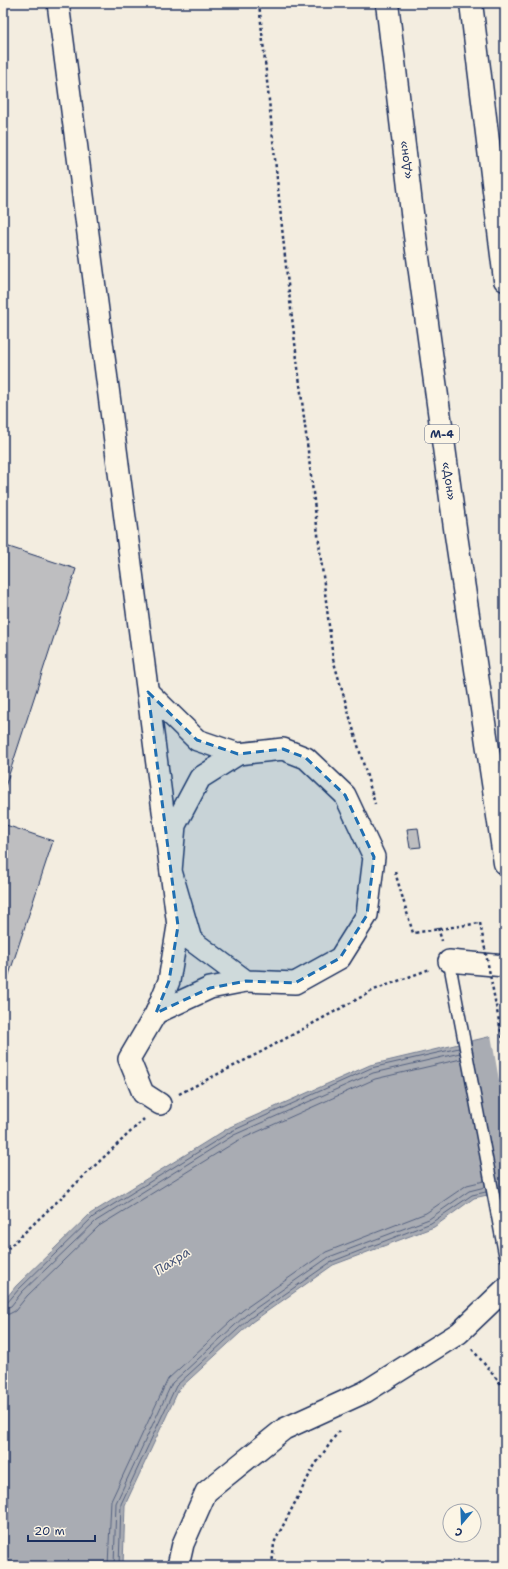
<svg xmlns="http://www.w3.org/2000/svg" width="508" height="1569" font-family="'Shantell Sans',sans-serif">
<style>
.water{fill:#a9acb3;stroke:#707a91}
.pier{fill:#f3ede0}
.lines{fill:none;stroke-linecap:round;stroke-linejoin:round}
.shore{stroke:#546180;stroke-width:1}
.building{fill:#bebec0;stroke:#1b2f5e}
.service-casing{stroke:#1b2f5e;stroke-width:14}
.minor-casing{stroke:#1b2f5e;stroke-width:24}
.motorway-casing{stroke:#1b2f5e;stroke-width:25}
.path{stroke:#1b2f5e;stroke-width:2.5;stroke-dasharray:3 3;stroke-linecap:butt}
.service{stroke:#fcf5e5;stroke-width:11}
.minor{stroke:#fcf5e5;stroke-width:21}
.motorway{stroke:#fcf5e5;stroke-width:22}
.path-bridge{stroke:#1b2f5e;stroke-width:2.5;stroke-dasharray:3 3;stroke-linecap:butt}
.marked{fill:#1f6fb2;fill-opacity:0.2;stroke:#1f6fb2;stroke-width:3;stroke-dasharray:8 5;stroke-linejoin:round}
.labels{text-anchor:middle;dominant-baseline:central;stroke-width:3;stroke-linejoin:round;paint-order:stroke}
.shield{fill:#fcf5e5;stroke:#5e6a86;stroke-width:1}
.shield-label{font-size:11px;font-weight:bold;fill:#1b2f5e}
.street-label{font-size:12px;fill:#1b2f5e;stroke:#fcf5e5}
.water-label{font-size:13px;font-style:italic;fill:#465478;stroke:#fcf5e5}
</style>
<rect width="100%" height="100%" fill="#f3ede0"/>
<filter id="ink" filterUnits="userSpaceOnUse"><feTurbulence type="fractalNoise" baseFrequency=".025" numOctaves="2"/><feDisplacementMap in="SourceGraphic" scale="8" xChannelSelector="R" yChannelSelector="G"/><feConvolveMatrix kernelMatrix="1 2 1 2 8 2 1 2 1" color-interpolation-filters="sRGB"/></filter>
<g filter="url(#ink)">
<polygon class="water" points="505,1033 505,1191 474,1198 434,1227 333,1265 252,1322 179,1389 125,1505 123,1566 3,1566 3,1302 16,1286 90,1214 230,1127 370,1065"/>
<polygon class="pier" points="505,1031 505,1114 491,1035"/>
<g class="lines">
<g class="shore">
<polyline points="3,1304 7,1303 19,1289 93,1217 232,1131 371,1068 459,1048"/>
<polyline points="3,1309 11,1306 22,1292 96,1221 234,1135 373,1073 460,1053"/>
<polyline points="3,1315 9,1314 15,1311 27,1296 99,1226 237,1141 375,1079 461,1059"/>
<polyline points="108,1566 111,1501 168,1379 243,1310 326,1252 426,1213 467,1185 484,1181"/>
<polyline points="114,1566 116,1503 172,1383 246,1315 329,1257 429,1219 469,1191 485,1187"/>
<polyline points="119,1566 121,1504 176,1386 249,1319 331,1262 431,1223 472,1195 486,1192"/>
</g>
</g>
<g class="building">
<polygon points="3,545 76,569 3,793"/>
<polygon points="3,824 53,841 5,987 3,986"/>
<polygon points="418,828 421,847 410,848 407,829"/>
</g>
<g class="lines">
<defs>
<polyline id="service" points="449,961 505,1256"/>
<g id="minor">
<polyline points="58,3 178,926 169,981 156,1013 129,1059 143,1093 160,1104"/>
<polyline points="148,692 197,740 238,754"/>
<polygon points="283,749 306,758 345,795 374,857 367,915 340,958 295,983 246,981 191,940 171,871 175,825 200,778 238,754"/>
<polyline points="449,961 505,966"/>
<polyline points="156,1013 210,988 246,981"/>
<polyline points="178,1566 183,1544 206,1492 284,1429 365,1392 459,1333 505,1289"/>
</g>
<g id="motorway">
<polyline points="387,3 413,221 456,535 505,863"/>
<polyline points="471,3 505,280"/>
</g>
</defs>
<use href="#service" class="service-casing"/>
<use href="#minor" class="minor-casing"/>
<use href="#motorway" class="motorway-casing"/>
<g class="path">
<polyline points="259,3 287,276 333,659 375,804"/>
<polyline points="395,872 413,933 480,923"/>
<polyline points="438,928 442,941"/>
<polyline points="179,1094 261,1052 374,990 430,969"/>
<polyline points="3,1253 144,1119"/>
<polyline points="472,1349 505,1389"/>
<polyline points="272,1566 274,1543 313,1468 340,1429"/>
</g>
<use href="#service" class="service"/>
<use href="#minor" class="minor"/>
<use href="#motorway" class="motorway"/>
<polyline class="path-bridge" points="480,923 505,1052"/>
</g>
</g>
<path class="marked" d="M 148,692 L 197,740 L 238,754 L 283,749 L 306,758 L 345,795 L 374,857 L 367,915 L 340,958 L 295,983 L 246,981 L 210,988 L 156,1013 L 169,981 L 178,926 Z"/>
<g class="labels">
<rect class="shield" x="425" y="425" width="34" height="18" rx="3"/>
<g class="shield-label">
<text x="442" y="434">М-4</text>
</g>
<g class="street-label">
<text transform="translate(405 160) rotate(-97)">«Дон»</text>
<text transform="translate(449 481) rotate(82)">«Дон»</text>
</g>
<g class="water-label">
<text transform="translate(172 1261) rotate(-33)">Пахра</text>
</g>
</g>
<rect width="508" height="1569" fill="none" stroke="#fcf5e5" stroke-width="16"/>
<rect x="8" y="8" width="492" height="1553" fill="none" stroke="#1b2f5e" stroke-width="1.5" filter="url(#ink)"/>
<g transform="translate(462 1523) rotate(199)"><circle r="19" fill="#fcf5e5" stroke="#a2a6af"/>
<path d="M0-3L7 15L0 10L-7 15Z" fill="#1f6fb2"/>
<text y="-6" font-size="11" font-weight="bold" text-anchor="middle" fill="#1b2f5e">С</text>
</g>
<path d="M28 1535v6h67v-6" fill="none" stroke="#1b2f5e" stroke-width="2"/>
<text x="34" y="1535" font-size="12" fill="#1b2f5e" stroke="#fcf5e5" stroke-width="3" paint-order="stroke">20 m</text>
</svg>
